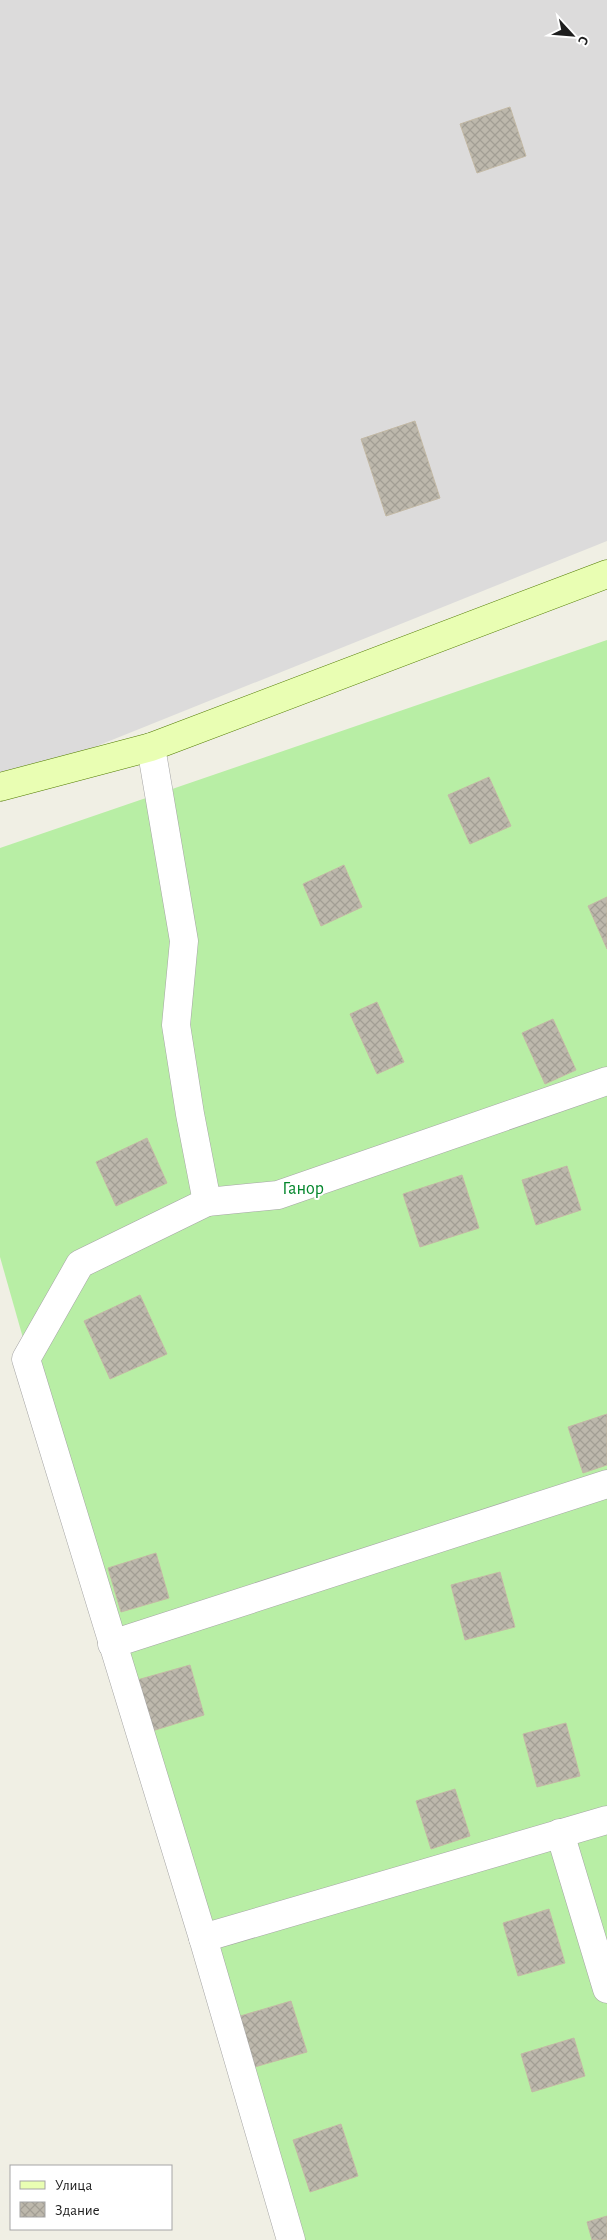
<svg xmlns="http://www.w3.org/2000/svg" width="607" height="2240" font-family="'Alegreya Sans',sans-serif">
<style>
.residential{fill:#dcdbdb}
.garden{fill:#b8eea5}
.building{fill:url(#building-cross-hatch);stroke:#c3b9a5}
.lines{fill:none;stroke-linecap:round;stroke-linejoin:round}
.minor-casing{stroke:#a5a5a5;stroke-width:29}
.secondary-casing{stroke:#517b00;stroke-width:29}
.minor{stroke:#fff;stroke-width:28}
.secondary{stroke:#e9feb3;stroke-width:28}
.labels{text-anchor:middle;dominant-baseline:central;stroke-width:4;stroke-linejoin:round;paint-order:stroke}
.park-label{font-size:18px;fill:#03862c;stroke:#fff}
</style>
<defs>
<pattern id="building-cross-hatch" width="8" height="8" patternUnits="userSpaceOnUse" patternTransform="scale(1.25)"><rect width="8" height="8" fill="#bdb8ac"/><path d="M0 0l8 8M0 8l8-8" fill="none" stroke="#a29e94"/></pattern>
</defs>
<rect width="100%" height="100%" fill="#f0efe4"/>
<polygon class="residential" points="0,0 607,0 607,541 0,785"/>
<polygon class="garden" points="607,640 607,2240 279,2240 0,1257 0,848"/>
<g class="building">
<polygon points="510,107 526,156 477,173 460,124"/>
<polygon points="415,421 440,498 386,516 361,439"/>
<polygon points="489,777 511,826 470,844 448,795"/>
<polygon points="344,865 362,907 321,926 303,884"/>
<polygon points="607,897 607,949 588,906"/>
<polygon points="377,1002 404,1062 377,1074 350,1014"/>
<polygon points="553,1019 576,1070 545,1084 522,1033"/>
<polygon points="147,1138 167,1183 116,1206 96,1162"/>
<polygon points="567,1166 581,1210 536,1225 522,1180"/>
<polygon points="462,1175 479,1228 420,1247 403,1194"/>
<polygon points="140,1295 167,1354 110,1379 84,1321"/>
<polygon points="607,1414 607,1465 583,1473 568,1427"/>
<polygon points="156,1553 169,1598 121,1612 108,1568"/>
<polygon points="500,1572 515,1627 465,1640 451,1585"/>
<polygon points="190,1665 204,1715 152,1731 137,1680"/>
<polygon points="566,1723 580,1776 537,1787 523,1734"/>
<polygon points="455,1789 470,1836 431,1849 416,1801"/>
<polygon points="549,1909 565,1963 518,1976 503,1923"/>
<polygon points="291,2001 307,2052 251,2068 237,2017"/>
<polygon points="574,2038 585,2076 532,2092 521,2054"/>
<polygon points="341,2124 358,2176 310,2192 293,2140"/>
<polygon points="607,2216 607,2240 592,2240 587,2222"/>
</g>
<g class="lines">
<defs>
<g id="minor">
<polyline points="151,747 184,941 176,1025 190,1114 207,1202 80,1264 26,1359 203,1938 291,2240"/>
<polyline points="207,1202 278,1195 607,1081"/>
<polyline points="112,1644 607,1484"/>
<polyline points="560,1833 607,1989"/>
<polyline points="203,1938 607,1820"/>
</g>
<polyline id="secondary" points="0,787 151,747 607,574"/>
</defs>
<use href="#minor" class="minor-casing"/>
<use href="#secondary" class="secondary-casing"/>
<use href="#minor" class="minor"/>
<use href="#secondary" class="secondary"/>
</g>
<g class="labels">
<g class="park-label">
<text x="303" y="1189">Ганор</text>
</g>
</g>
<rect x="10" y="2165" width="162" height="65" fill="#ffffff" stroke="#a5a5a5"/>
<rect x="20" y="2181" width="25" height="8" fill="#e9feb3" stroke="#a5a5a5"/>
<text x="55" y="2190" font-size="15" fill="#1e1e1e">Улица</text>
<rect x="20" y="2202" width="25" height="15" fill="url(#building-cross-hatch)" stroke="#a5a5a5"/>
<text x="55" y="2215" font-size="15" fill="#1e1e1e">Здание</text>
<g transform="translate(572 35) rotate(116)" stroke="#ffffff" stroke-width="4" paint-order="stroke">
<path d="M0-4L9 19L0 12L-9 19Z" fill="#1e1e1e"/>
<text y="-8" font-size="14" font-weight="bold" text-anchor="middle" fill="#1e1e1e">С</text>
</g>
</svg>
